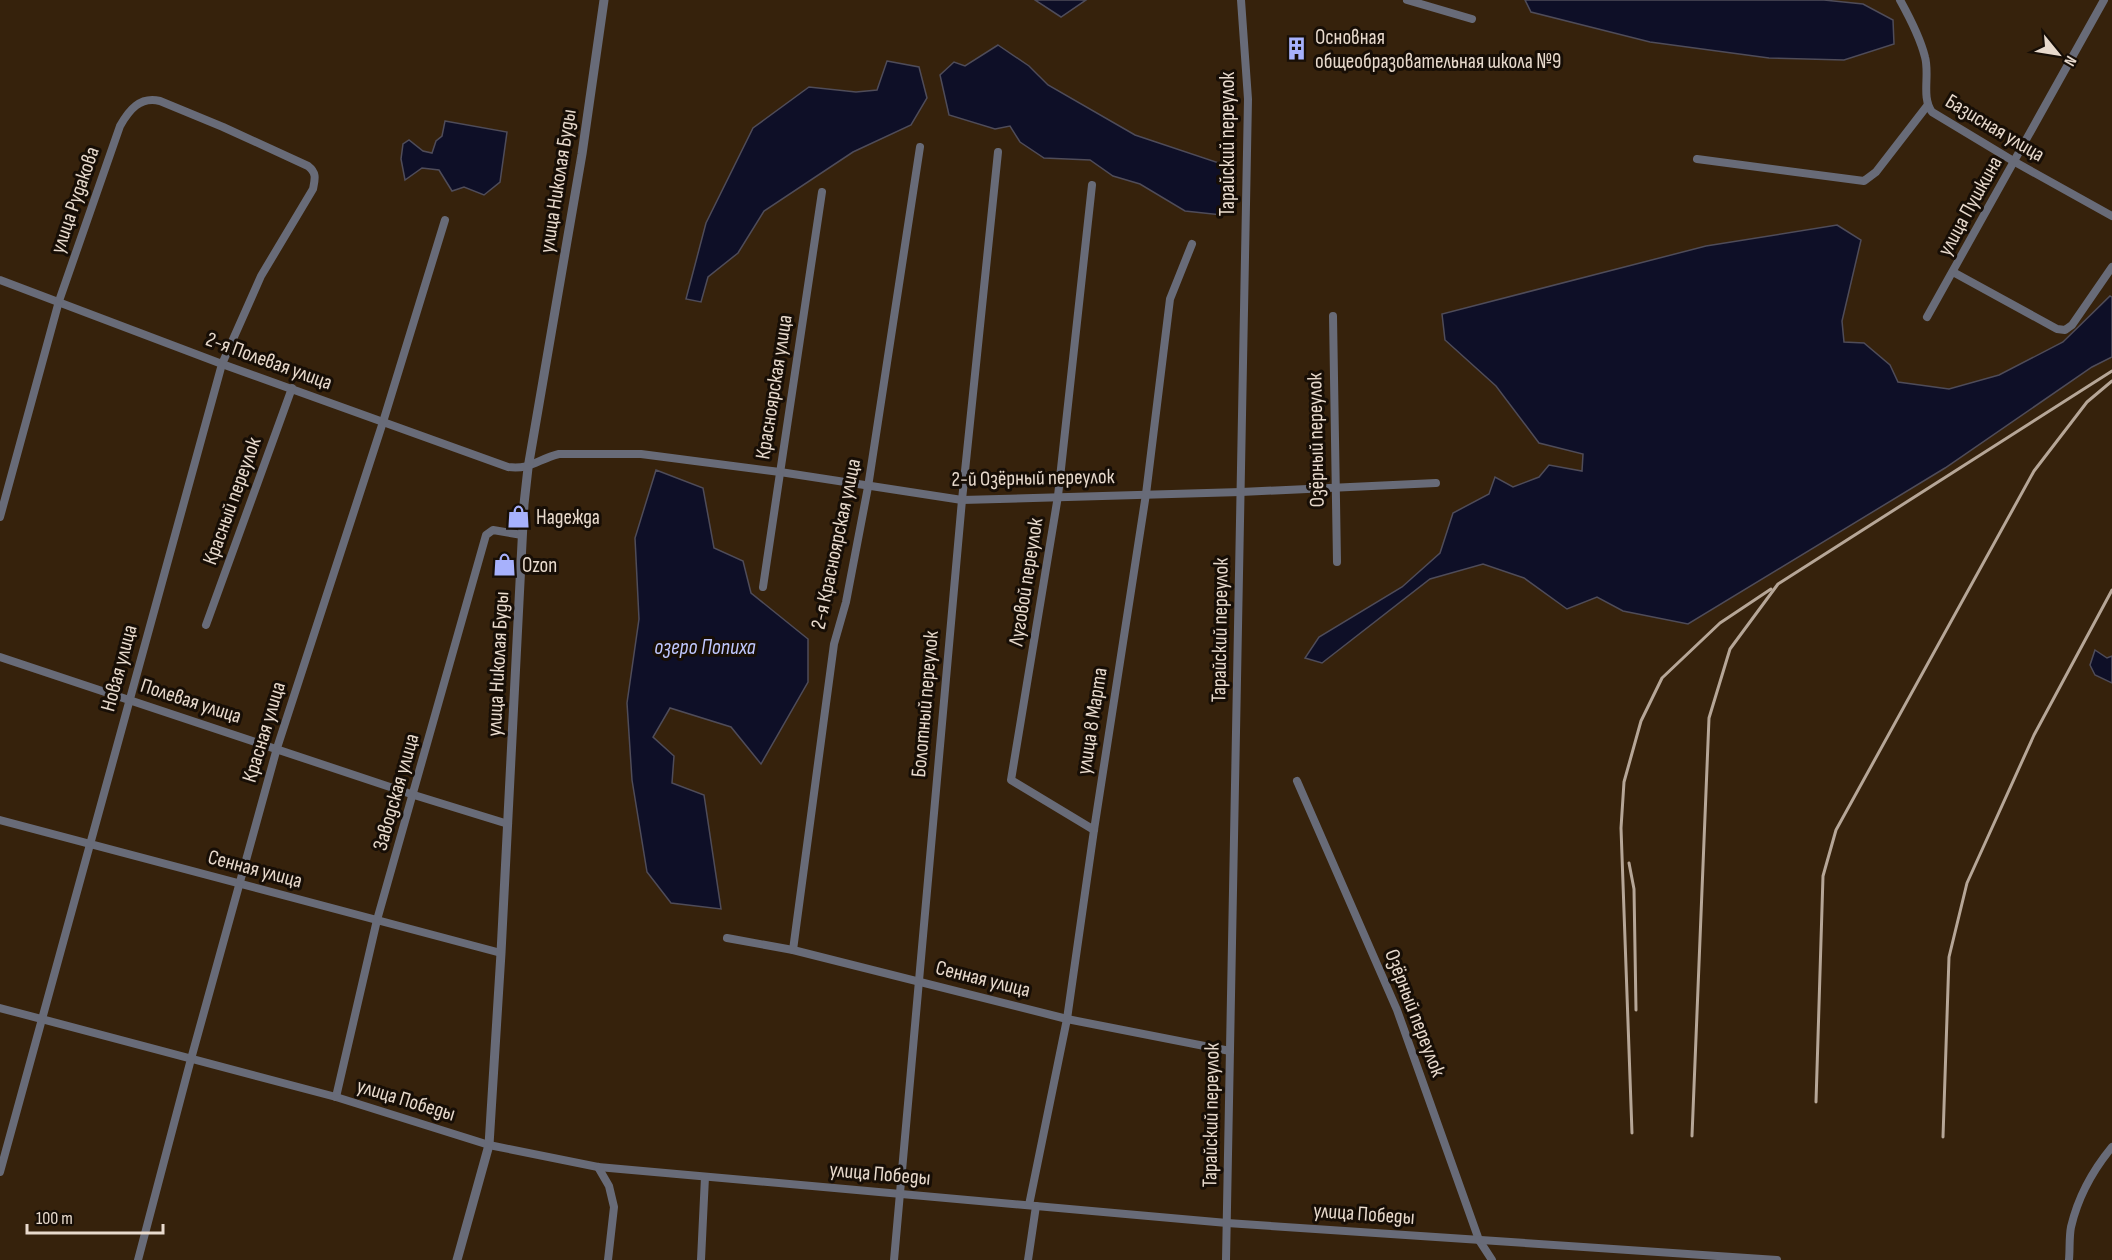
<svg xmlns="http://www.w3.org/2000/svg" width="2112" height="1260" font-family="'Sofia Sans Condensed',sans-serif">
<style>
.water{fill:#0e0f27;stroke:#4f4c59;stroke-width:1.5}
.lines{fill:none;stroke-linecap:round;stroke-linejoin:round}
.minor{stroke:#686b78;stroke-width:8}
.tertiary{stroke:#686b78;stroke-width:9}
.rail{stroke:#b6a697;stroke-width:3}
.labels{text-anchor:middle;dominant-baseline:central;stroke-width:6;stroke-linejoin:round;paint-order:stroke}
.poi-label{font-size:21px;fill:#e8dacd;stroke:#170e06;text-anchor:start}
.street-label{font-size:21px;fill:#e8dacd;stroke:#170e06}
.water-label{font-size:22px;font-style:italic;fill:#bfc7fe;stroke:#170e06}
</style>
<rect width="100%" height="100%" fill="#36220c"/>
<g class="water">
<polygon points="1035,0 1086,0 1061,17"/>
<polygon points="1525,0 1824,0 1863,4 1893,20 1894,44 1844,60 1769,58 1650,42 1531,12"/>
<polygon points="998,45 1029,66 1048,85 1135,135 1222,164 1233,201 1222,215 1185,211 1140,184 1113,176 1090,160 1044,158 1020,142 1010,126 995,129 949,115 940,75 954,62 965,66"/>
<polygon points="887,61 919,67 927,98 911,125 853,152 764,211 738,253 708,277 701,302 686,299 706,223 753,128 809,87 856,92 877,90"/>
<polygon points="445,121 507,132 500,182 484,195 464,187 452,191 439,170 422,168 405,180 401,159 403,144 409,140 423,151 432,153 436,141 442,136"/>
<polygon points="1837,225 1861,240 1842,321 1844,342 1864,343 1890,365 1898,382 1949,389 1999,375 2063,342 2110,296 2112,297 2112,357 2092,367 1945,468 1688,624 1623,611 1597,597 1567,609 1524,578 1483,564 1430,579 1322,663 1305,658 1319,637 1402,587 1440,553 1453,513 1489,494 1495,477 1513,487 1539,477 1549,465 1582,471 1583,454 1539,443 1496,386 1445,340 1442,314 1706,246"/>
<polygon points="656,470 703,488 714,548 743,561 751,593 808,639 808,682 761,764 731,727 670,708 653,737 674,756 672,783 704,795 721,909 671,903 647,872 632,780 627,703 639,619 635,538"/>
<polygon points="2095,650 2107,658 2112,656 2112,683 2095,675 2090,665"/>
</g>
<g class="lines">
<g class="minor">
<polyline points="1407,0 1472,19"/>
<path d="M 1900,0 C 1910,18 1920,37 1925,57 C 1930,75 1921,97 1932,112 L 2015,162 L 2112,216"/>
<polyline points="1697,159 1864,181 1876,172 1927,106"/>
<polyline points="1092,185 1058,496 1011,780 1094,830"/>
<polyline points="1953,272 2057,329 2065,330 2072,325 2112,267"/>
<path d="M 0,280 L 222,364 L 508,467 C 531,470 538,459 559,454 L 641,454 L 780,472 L 962,500 L 1241,492 L 1436,483"/>
<polyline points="1333,316 1337,562"/>
<polyline points="1927,317 2104,0"/>
<path d="M 0,517 L 59,301 L 120,126 C 129,110 140,96 160,101 L 223,127 L 308,166 C 317,173 315,179 313,189 L 261,276 L 222,364 L 0,1172"/>
<polyline points="763,587 822,192"/>
<polyline points="206,625 292,388"/>
<polyline points="0,657 414,795 508,824"/>
<polyline points="1297,781 1397,1010 1479,1240 1492,1260"/>
<polyline points="0,820 501,953"/>
<polyline points="727,938 793,950 1067,1019 1230,1051"/>
<polyline points="793,950 834,644 846,602 868,487 920,147"/>
<polyline points="0,1008 336,1097 489,1145 598,1167 1227,1223 1777,1260"/>
<polyline points="336,1097 377,920 486,535 493,530 522,535"/>
<polyline points="598,1167 609,1186 614,1207 608,1260"/>
<polyline points="1029,1205 1067,1019 1094,830 1146,494 1170,299 1192,244"/>
<polyline points="138,1260 191,1059 277,748 383,422 445,220"/>
<polyline points="701,1260 705,1177"/>
<polyline points="894,1260 962,500 998,152"/>
<polyline points="1028,1260 1036,1206"/>
<polyline points="1226,1260 1248,99 1241,0"/>
<path d="M 2069,1260 C 2070,1249 2069,1237 2071,1227 C 2078,1197 2093,1170 2112,1147"/>
</g>
<polyline class="tertiary" points="457,1260 489,1145 501,953 524,504 528,468 582,154 604,0"/>
<g class="rail">
<polyline points="1629,863 1634,889 1636,1010"/>
<polyline points="1816,1102 1823,876 1836,830 2034,471 2087,402 2112,381"/>
<polyline points="1632,1133 1621,828 1624,782 1641,721 1662,678 1720,623 1771,589"/>
<polyline points="1692,1136 1709,718 1730,649 1778,584 2112,371"/>
<polyline points="1943,1137 1949,957 1967,883 2034,735 2112,590"/>
</g>
</g>
<defs>
<symbol id="building-bare" viewBox="-9 -9 18 18"><path d="M-4-6H4V6H1V3H-1V6H-4ZM-2.5-4.3h1.7v1.8h-1.7ZM.8-4.3h1.7v1.8H.8ZM-2.5-1h1.7V.8h-1.7ZM.8-1h1.7V.8H.8Z" fill="#a7b1fc" stroke="#170e06" stroke-width="2.5" paint-order="stroke"/></symbol>
<symbol id="shop-bare" viewBox="-9 -9 18 18"><path d="M-5-2.5h2.3a2.7 3.5 0 0 1 5.4 0H5L5.5 6h-11ZM-1.5-2.5h3a1.5 2.3 0 0 0-3 0Z" fill="#a7b1fc" stroke="#170e06" stroke-width="2.5" paint-order="stroke"/></symbol>
</defs>
<g fill-rule="evenodd">
<use href="#building-bare" x="1280" y="32" width="33" height="33"/>
<use href="#shop-bare" x="502" y="500" width="33" height="33"/>
<use href="#shop-bare" x="488" y="548" width="33" height="33"/>
</g>
<g class="labels">
<g class="poi-label">
<text x="1315" y="37">Основная<tspan x="1315" dy="24">общеобразовательная школа №9</tspan></text>
<text x="536" y="517">Надежда</text>
<text x="522" y="565">Ozon</text>
</g>
<g class="street-label">
<text transform="translate(1995 128) rotate(31)">Базисная улица</text>
<text transform="translate(1227 144) rotate(-90)">Тарайский переулок</text>
<text transform="translate(558 181) rotate(-81)">улица Николая Буды</text>
<text transform="translate(75 200) rotate(-71)">улица Рудакова</text>
<text transform="translate(1970 206) rotate(-61)">улица Пушкина</text>
<text transform="translate(269 361) rotate(20)">2-я Полевая улица</text>
<text transform="translate(774 387) rotate(-81)">Красноярская улица</text>
<text transform="translate(1316 440) rotate(-91)">Озёрный переулок</text>
<text transform="translate(1033 478) rotate(-1)">2-й Озёрный переулок</text>
<text transform="translate(232 501) rotate(-70)">Красный переулок</text>
<text transform="translate(836 544) rotate(-78)">2-я Красноярская улица</text>
<text transform="translate(1026 582) rotate(-81)">Луговой переулок</text>
<text transform="translate(1220 630) rotate(-89)">Тарайский переулок</text>
<text transform="translate(498 664) rotate(-87)">улица Николая Буды</text>
<text transform="translate(119 668) rotate(-75)">Новая улица</text>
<text transform="translate(191 701) rotate(18)">Полевая улица</text>
<text transform="translate(925 704) rotate(-85)">Болотный переулок</text>
<text transform="translate(1092 721) rotate(-81)">улица 8 Марта</text>
<text transform="translate(264 732) rotate(-73)">Красная улица</text>
<text transform="translate(396 792) rotate(-74)">Заводская улица</text>
<text transform="translate(255 869) rotate(15)">Сенная улица</text>
<text transform="translate(983 979) rotate(14)">Сенная улица</text>
<text transform="translate(1415 1013) rotate(69)">Озёрный переулок</text>
<text transform="translate(406 1100) rotate(17)">улица Победы</text>
<text transform="translate(1211 1115) rotate(-89)">Тарайский переулок</text>
<text transform="translate(880 1174) rotate(5)">улица Победы</text>
<text transform="translate(1364 1214) rotate(4)">улица Победы</text>
</g>
<g class="water-label">
<text x="705" y="647">озеро Попиха</text>
</g>
</g>
<g transform="translate(2058 54) rotate(120)" stroke="#170e06" stroke-width="4.5" paint-order="stroke">
<path d="M0-4.5L10 22L0 15L-10 22Z" fill="#e8dacd"/>
<text y="-9" font-size="16" font-weight="bold" text-anchor="middle" fill="#e8dacd">N</text>
</g>
<path d="M27 1224v9h136v-9" fill="none" stroke="#e8dacd" stroke-width="3"/>
<text x="36" y="1224" font-size="18" fill="#e8dacd" stroke="#170e06" stroke-width="4.5" paint-order="stroke">100 m</text>
</svg>
